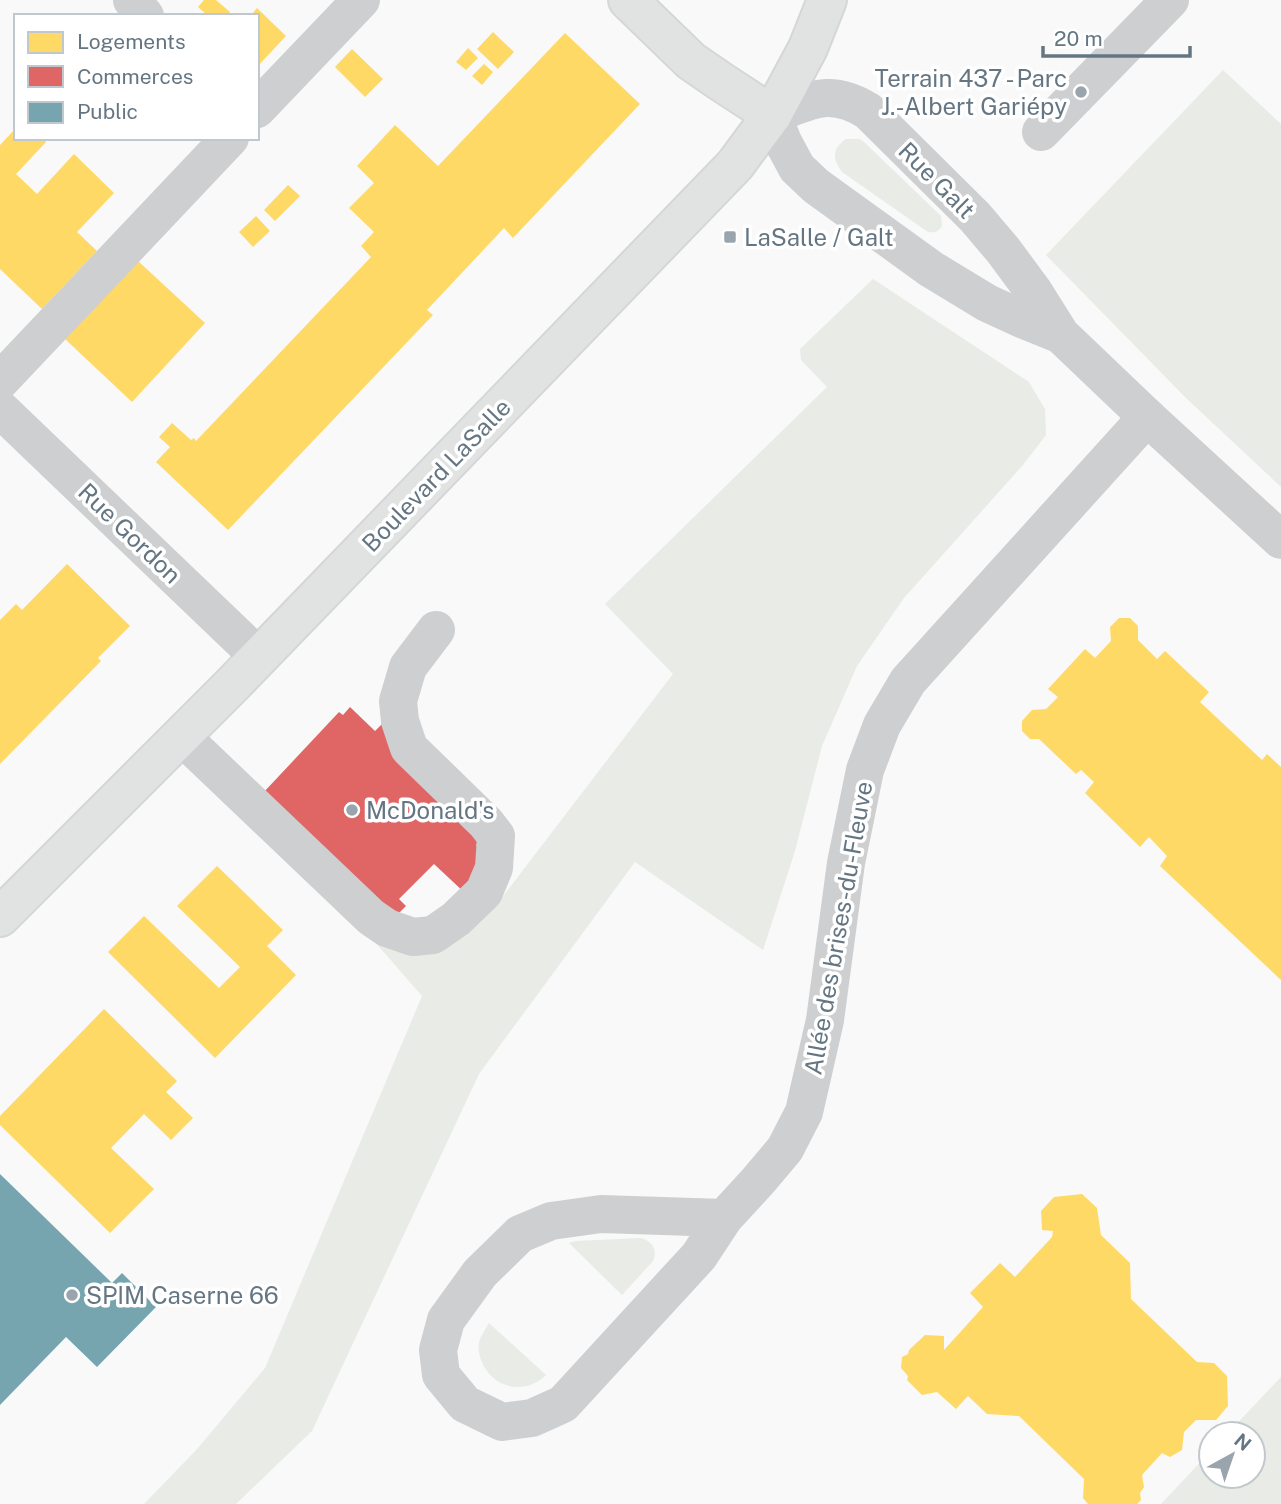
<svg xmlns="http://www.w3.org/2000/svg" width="1281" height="1504" font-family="'Public Sans',sans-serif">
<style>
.green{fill:#e8ebe6}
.homes{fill:#ffd966}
.shops{fill:#e06666}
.public{fill:#76a5af}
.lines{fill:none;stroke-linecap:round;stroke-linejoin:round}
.major-casing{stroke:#d5d6d7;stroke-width:42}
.minor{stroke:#cecfd0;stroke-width:38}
.major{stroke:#e1e2e2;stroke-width:38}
.poi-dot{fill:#99a4ac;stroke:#fff;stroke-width:2.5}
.labels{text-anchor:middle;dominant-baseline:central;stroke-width:7;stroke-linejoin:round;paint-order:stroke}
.poi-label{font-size:24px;fill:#657683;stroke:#fff;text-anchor:start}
.street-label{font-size:24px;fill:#657683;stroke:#fff}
</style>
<rect width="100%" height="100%" fill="#f9f9f9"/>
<g class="green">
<polygon points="1223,70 1281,124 1281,487 1186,398 1046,255"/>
<path d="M 846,139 L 860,139 L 865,143 L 941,216 L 942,226 C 938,232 935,233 928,232 L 842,172 C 832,158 832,149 846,139 Z"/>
<polygon points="873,279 1029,382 1045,409 1046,435 1023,465 904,598 857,666 822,746 795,851 763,950 635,862 479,1074 312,1431 236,1504 144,1504 198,1448 265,1368 422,996 374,941 497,904 673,674 605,604 827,387 801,360 800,349"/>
<path d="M 641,1238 C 652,1241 658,1250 653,1261 L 622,1295 L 569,1243 L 575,1241 Z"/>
<path d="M 489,1323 L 546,1375 C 523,1397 491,1387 481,1360 C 479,1354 478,1348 479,1343 C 480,1336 486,1329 489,1323 Z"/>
<polygon points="1281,1377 1281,1504 1161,1504 1211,1451 1211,1476 1253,1476 1253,1434 1227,1434"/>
</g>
<g class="homes">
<polygon points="204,0 216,0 230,12 226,16 208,16 198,7"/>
<polygon points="257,8 286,36 257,67 257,16 250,16"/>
<polygon points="493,32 514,52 498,69 477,49"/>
<polygon points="565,33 640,104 513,238 504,228 427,310 433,315 228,530 156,462 170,447 159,437 172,423 191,440 194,438 196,441 371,257 361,246 374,232 349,208 374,183 357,166 395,125 438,166"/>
<polygon points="468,48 478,58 466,70 456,62"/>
<polygon points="352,49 383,79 365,97 335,67"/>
<polygon points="484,64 493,72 482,85 472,76"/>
<polygon points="16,128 16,138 42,138 46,142 16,174 37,194 74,154 114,193 77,232 97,251 42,309 0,269 0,145"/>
<polygon points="288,185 300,196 275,221 264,210"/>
<polygon points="256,216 270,231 253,247 239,232"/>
<polygon points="138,261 205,323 132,402 65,339"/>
<polygon points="67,564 130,626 98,658 101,661 0,764 0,620 16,604 22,610"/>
<polygon points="1119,618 1130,618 1138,626 1138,640 1157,659 1165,651 1209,692 1200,702 1262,760 1267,754 1281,767 1281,980 1160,866 1167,856 1149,837 1140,847 1085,793 1094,782 1081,770 1076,774 1039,739 1030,739 1022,731 1022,721 1032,710 1046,709 1058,697 1048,689 1085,649 1095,658 1111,641 1110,627"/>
<polygon points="217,866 283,930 267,946 296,975 215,1058 108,952 144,916 219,988 240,967 177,906"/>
<polygon points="104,1009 177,1081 166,1092 193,1118 171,1140 144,1114 111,1148 154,1189 110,1233 0,1125 0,1116"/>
<polygon points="1082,1194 1097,1208 1101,1235 1130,1263 1131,1299 1197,1362 1214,1363 1227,1376 1228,1406 1216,1420 1196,1420 1184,1432 1182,1450 1170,1457 1162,1453 1142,1475 1144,1487 1140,1493 1141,1500 1137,1504 1088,1504 1083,1498 1084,1479 1019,1416 987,1414 968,1396 956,1409 937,1392 922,1395 907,1380 908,1376 901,1368 902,1357 908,1354 909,1350 925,1335 944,1336 944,1350 983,1307 970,1293 1000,1263 1015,1277 1052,1237 1053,1231 1042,1230 1041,1211 1054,1197"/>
</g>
<polygon class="shops" points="350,707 375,731 385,721 493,825 476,845 496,865 466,894 434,864 399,899 406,906 392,920 263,793 339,712 343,715"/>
<polygon class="public" points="0,1174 112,1283 122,1273 156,1307 97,1367 66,1337 0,1405"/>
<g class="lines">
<defs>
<g id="major">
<polyline points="628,0 691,61 720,81 772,115"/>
<polyline points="0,917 232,685 735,165 772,115 808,48 827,0"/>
</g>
</defs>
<use href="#major" class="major-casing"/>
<g class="minor">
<polyline points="132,0 145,16"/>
<polyline points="257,109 361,0"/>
<polyline points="1041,132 1170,0"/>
<path d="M 1061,335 L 1024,320 L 987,303 L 931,269 L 816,186 L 797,168 L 783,142 L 772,115 C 811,101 829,87 868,111 L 975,217 L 1003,250 L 1034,292 L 1061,335 L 1147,417 L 1281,540"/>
<polyline points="0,381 230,138"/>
<polyline points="0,409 259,657"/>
<polyline points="181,736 371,917 387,928 413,937 433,935 456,919 484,892 494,868 496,836 486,823 409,748 400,721 398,701 408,667 436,630"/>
<polyline points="724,1218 601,1214 551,1221 520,1234 480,1273 446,1320 438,1350 441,1375 465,1404 502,1422 532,1418 563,1404 699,1256 724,1218 758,1181 785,1149 804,1112 825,1020 846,863 865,770 882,725 908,681 1147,417"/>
</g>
<use href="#major" class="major"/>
</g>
<g class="poi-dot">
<circle cx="1081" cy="92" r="7"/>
<rect x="723" y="230" width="14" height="14" rx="3.5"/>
<circle cx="352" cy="810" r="7"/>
<circle cx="72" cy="1295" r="7"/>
</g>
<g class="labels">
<g class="poi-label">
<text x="1067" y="78" text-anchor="end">Terrain 437 - Parc<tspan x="1067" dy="28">J.-Albert Gariépy</tspan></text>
<text x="744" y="237">LaSalle / Galt</text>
<text x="366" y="810">McDonald's</text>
<text x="86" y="1295">SPIM Caserne 66</text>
</g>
<g class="street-label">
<text transform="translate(937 180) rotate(45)">Rue Galt</text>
<text transform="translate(436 475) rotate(-46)">Boulevard LaSalle</text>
<text transform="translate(130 533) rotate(44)">Rue Gordon</text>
<text transform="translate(838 928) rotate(-80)">Allée des brises-du-Fleuve</text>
</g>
</g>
<rect x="14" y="14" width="245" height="126" fill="#ffffff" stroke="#c1c8cd" stroke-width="2"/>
<rect x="28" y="32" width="35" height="21" fill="#ffd966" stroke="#c1c8cd" stroke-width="2"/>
<text x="77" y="49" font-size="21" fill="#657683">Logements</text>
<rect x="28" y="66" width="35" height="21" fill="#e06666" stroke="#c1c8cd" stroke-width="2"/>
<text x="77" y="84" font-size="21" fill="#657683">Commerces</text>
<rect x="28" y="102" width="35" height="21" fill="#76a5af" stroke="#c1c8cd" stroke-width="2"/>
<text x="77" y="119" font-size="21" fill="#657683">Public</text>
<g transform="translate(1232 1455) rotate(40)"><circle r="33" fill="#ffffff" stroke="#c1c8cd" stroke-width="2"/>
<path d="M0-5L12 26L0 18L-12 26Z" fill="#99a4ac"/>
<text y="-10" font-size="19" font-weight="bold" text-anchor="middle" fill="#657683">N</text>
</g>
<path d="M1043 46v10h147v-10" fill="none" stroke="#657683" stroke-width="3.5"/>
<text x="1054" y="46" font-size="21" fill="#657683" stroke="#ffffff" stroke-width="5" paint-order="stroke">20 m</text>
</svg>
